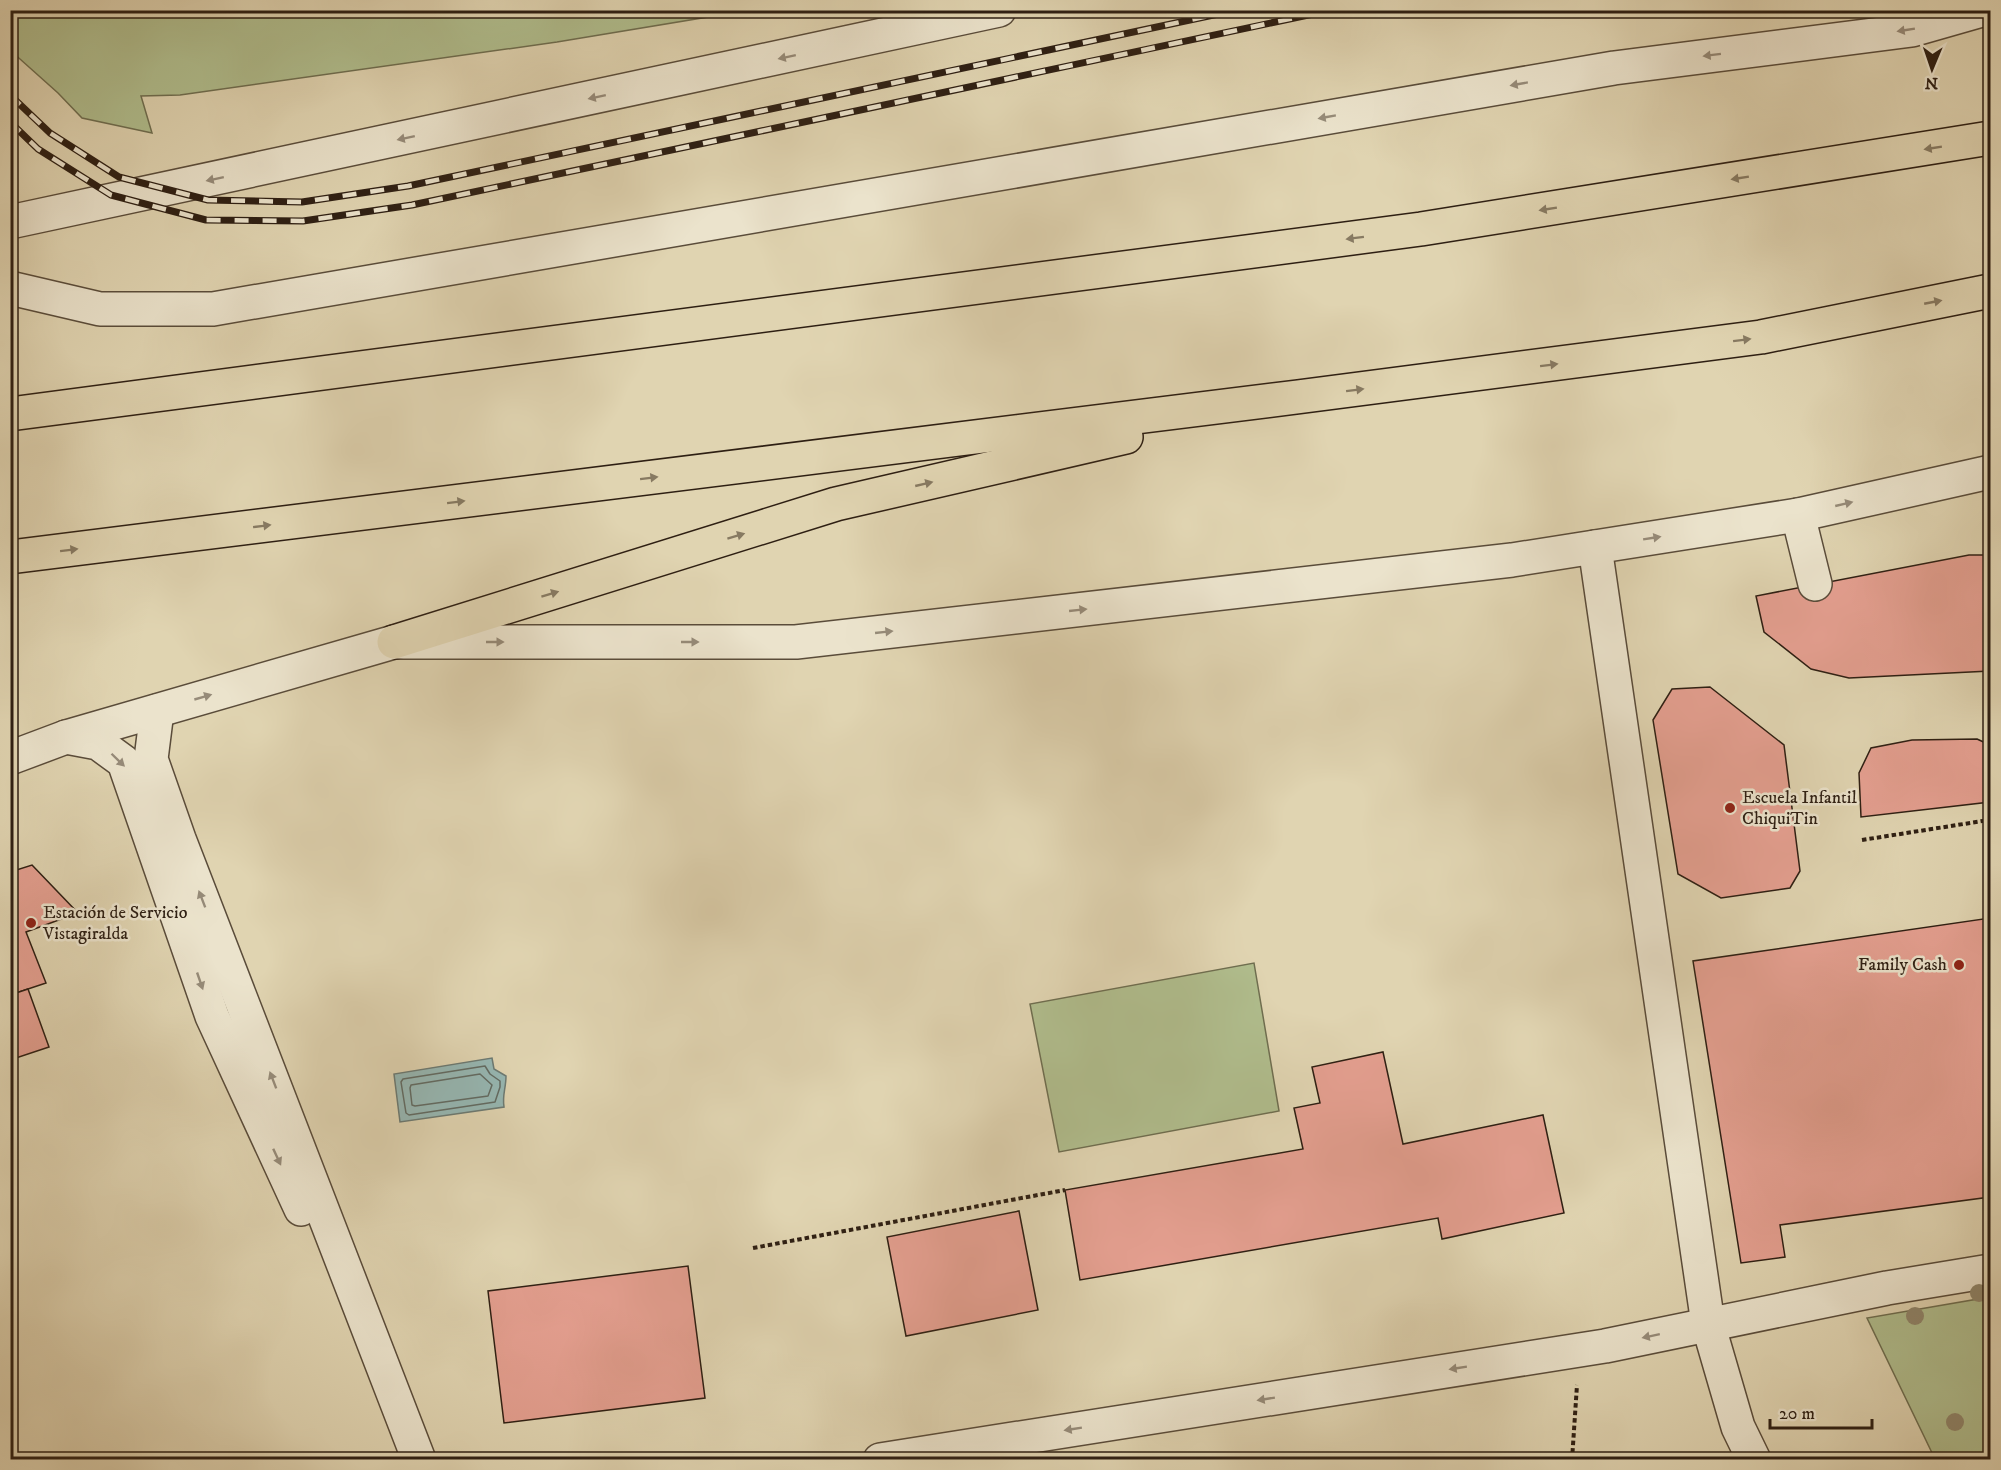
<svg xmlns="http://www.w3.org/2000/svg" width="2001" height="1470" font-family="'IM FELL DW Pica',serif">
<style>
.green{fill:#b0bd8d;stroke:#6f6e50;stroke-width:1.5}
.water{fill:#96b7b3;stroke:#6c7a73;stroke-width:1.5}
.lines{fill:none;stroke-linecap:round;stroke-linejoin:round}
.shore{stroke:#626b63;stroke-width:1.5}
.building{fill:#e49f90;stroke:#2e1f13;stroke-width:1.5}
.minor-casing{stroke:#5a4c3a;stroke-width:36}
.major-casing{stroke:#2e1f13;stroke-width:36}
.path{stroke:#2e1f13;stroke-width:4;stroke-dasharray:4.5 3;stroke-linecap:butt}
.minor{stroke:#ebe3cc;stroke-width:33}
.major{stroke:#e0d4b1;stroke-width:33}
.rail-casing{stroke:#2e1f13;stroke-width:7}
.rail{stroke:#ebe3cc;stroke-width:4.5;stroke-dasharray:14;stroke-linecap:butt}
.tree{fill:#90866b}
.oneway{fill:#968b79}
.oneway2{fill:#877a62}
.poi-dot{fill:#8f2418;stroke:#ebe3cc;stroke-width:2}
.labels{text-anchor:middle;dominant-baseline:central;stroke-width:5;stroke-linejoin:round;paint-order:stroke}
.poi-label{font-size:18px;fill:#2e1f13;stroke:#ebe3cc;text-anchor:start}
</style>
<rect width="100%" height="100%" fill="#e0d4b1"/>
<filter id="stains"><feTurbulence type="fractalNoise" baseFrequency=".00333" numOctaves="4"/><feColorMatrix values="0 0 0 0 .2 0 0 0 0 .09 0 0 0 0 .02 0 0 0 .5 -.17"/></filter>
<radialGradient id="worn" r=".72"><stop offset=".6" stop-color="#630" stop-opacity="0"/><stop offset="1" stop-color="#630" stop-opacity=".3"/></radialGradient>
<g class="green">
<polygon points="11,10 744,10 744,11 557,42 180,95 141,96 152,133 82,118 58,93 11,51"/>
<polygon points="1254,963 1279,1111 1059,1152 1030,1004"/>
<polygon points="1990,1297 1990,1459 1935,1459 1867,1318"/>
</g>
<path class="water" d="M 492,1058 L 494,1069 L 506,1076 C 506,1088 502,1096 504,1107 L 400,1122 L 394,1074 Z"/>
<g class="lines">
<g class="shore">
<polygon points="485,1066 490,1074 500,1081 500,1087 495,1102 409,1115 406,1113 401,1082 403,1079"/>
<polygon points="480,1074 492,1085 488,1096 415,1106 412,1105 410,1088 411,1085"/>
</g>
</g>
<g class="building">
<polygon points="1969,555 1990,555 1990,671 1849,678 1811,669 1764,632 1756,596"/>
<polygon points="1710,687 1784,745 1800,871 1790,888 1721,898 1678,874 1653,720 1672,689"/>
<polygon points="1977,739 1990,745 1990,802 1861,817 1859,773 1871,748 1912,740"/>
<polygon points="32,865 78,913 26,932 46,983 10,995 10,872"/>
<polygon points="1990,918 1990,1197 1780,1225 1785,1257 1741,1263 1693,961"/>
<polygon points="28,989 49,1047 10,1060 10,995"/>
<polygon points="1383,1052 1403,1144 1543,1115 1564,1213 1442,1239 1438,1218 1080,1280 1065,1190 1303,1149 1294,1108 1320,1103 1312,1067"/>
<polygon points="1019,1211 1038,1310 906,1336 887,1237"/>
<polygon points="688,1266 705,1398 504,1423 488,1291"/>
</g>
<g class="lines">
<defs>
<g id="minor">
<polyline points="10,222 999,10"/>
<polyline points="10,288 100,309 213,309 1614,68 1912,30 1982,10"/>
<polyline points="1798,515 1815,584"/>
<polyline points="1595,547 1708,1324 1738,1427 1754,1460"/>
<polyline points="157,711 151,759 179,839 419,1460"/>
<polyline points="66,737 98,743 124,762 212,1016 301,1209"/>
<polyline points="10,758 66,737 394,642 796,642 1512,560 1798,515 1990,472"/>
<polyline points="880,1460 1605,1346 1887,1288 1990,1271"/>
</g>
<g id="major">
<polyline points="10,414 1421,229 1990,138"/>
<polyline points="10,557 1297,397 1761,337 1990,291"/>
<polyline points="394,642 836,504 1126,437"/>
</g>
</defs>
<use href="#minor" class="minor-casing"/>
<use href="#major" class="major-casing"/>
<g class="path">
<polyline points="1862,840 1989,820"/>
<polyline points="753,1248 1065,1190"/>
<polyline points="1572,1460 1577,1385"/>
</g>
<use href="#minor" class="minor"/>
<use href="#major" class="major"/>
<defs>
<g id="rail">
<polyline points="10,95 50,133 119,177 208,200 302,202 408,186 1237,10"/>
<polyline points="10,122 38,149 111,195 206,220 303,221 412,205 1332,10"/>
</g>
</defs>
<use href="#rail" class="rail-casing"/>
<use href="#rail" class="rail"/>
</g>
<g class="tree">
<circle cx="1979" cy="1293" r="9"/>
<circle cx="1915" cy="1316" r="9"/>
<circle cx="1955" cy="1422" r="9"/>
</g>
<defs><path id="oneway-solid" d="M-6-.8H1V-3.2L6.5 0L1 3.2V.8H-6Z" transform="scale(1.5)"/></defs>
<g class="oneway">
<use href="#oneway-solid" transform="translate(1906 30) rotate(171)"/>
<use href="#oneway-solid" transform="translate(1712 55) rotate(173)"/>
<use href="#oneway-solid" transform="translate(787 57) rotate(168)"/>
<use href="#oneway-solid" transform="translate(1519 84) rotate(170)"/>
<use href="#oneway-solid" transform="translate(597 97) rotate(168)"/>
<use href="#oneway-solid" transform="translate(1327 117) rotate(170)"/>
<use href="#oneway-solid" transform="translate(406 138) rotate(168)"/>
<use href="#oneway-solid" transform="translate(215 179) rotate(168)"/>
<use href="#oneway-solid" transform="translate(1844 504) rotate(-13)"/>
<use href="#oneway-solid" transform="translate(1652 538) rotate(-9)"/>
<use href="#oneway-solid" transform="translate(1078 610) rotate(-6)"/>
<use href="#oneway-solid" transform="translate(884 632) rotate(-6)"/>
<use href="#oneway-solid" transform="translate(495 642)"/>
<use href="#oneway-solid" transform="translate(690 642)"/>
<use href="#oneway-solid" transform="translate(203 697) rotate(-16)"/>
<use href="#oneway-solid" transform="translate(118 760) rotate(44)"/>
<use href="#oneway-solid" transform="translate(202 899) rotate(-111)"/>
<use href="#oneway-solid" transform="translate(200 981) rotate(71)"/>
<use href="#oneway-solid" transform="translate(273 1080) rotate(-111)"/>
<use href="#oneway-solid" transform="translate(277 1157) rotate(65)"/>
<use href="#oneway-solid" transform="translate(1651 1336) rotate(168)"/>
<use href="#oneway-solid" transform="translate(1458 1368) rotate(171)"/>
<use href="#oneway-solid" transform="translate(1266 1399) rotate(171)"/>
<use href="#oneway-solid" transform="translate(1073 1429) rotate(171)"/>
</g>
<g class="oneway2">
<use href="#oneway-solid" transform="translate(1933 148) rotate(171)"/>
<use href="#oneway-solid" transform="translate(1740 178) rotate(171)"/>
<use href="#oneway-solid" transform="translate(1548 209) rotate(171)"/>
<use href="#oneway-solid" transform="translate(1355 238) rotate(173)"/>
<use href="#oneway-solid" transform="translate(1933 302) rotate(-11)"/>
<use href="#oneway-solid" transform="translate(1742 340) rotate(-7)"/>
<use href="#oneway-solid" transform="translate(1549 365) rotate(-7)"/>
<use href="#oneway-solid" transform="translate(1355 390) rotate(-7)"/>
<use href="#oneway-solid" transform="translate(649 478) rotate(-7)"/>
<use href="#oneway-solid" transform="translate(924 484) rotate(-13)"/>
<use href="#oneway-solid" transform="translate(456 502) rotate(-7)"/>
<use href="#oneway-solid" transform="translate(262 526) rotate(-7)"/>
<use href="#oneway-solid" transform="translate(736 536) rotate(-17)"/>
<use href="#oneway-solid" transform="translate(69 550) rotate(-7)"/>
<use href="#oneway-solid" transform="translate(550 594) rotate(-17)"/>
</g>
<g class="poi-dot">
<circle cx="1730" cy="808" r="6"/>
<circle cx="31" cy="923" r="6"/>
<circle cx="1959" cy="965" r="6"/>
</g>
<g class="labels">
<g class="poi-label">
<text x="1742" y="798">Escuela Infantil<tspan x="1742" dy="21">ChiquiTin</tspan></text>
<text x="43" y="913">Estación de Servicio<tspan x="43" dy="21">Vistagiralda</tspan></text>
<text x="1947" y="965" text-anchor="end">Family Cash</text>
</g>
</g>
<rect width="2001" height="1470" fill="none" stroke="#e0d4b1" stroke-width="36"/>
<rect x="12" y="12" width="1977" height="1446" fill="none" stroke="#2e1f13" stroke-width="3"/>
<rect x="18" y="18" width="1965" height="1434" fill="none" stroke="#2e1f13" stroke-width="1.5"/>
<g transform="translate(1932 69) rotate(182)" stroke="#ebe3cc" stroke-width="4.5" paint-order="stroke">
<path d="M0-4.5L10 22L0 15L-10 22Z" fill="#2e1f13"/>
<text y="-9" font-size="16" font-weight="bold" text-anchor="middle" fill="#2e1f13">N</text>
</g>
<path d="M1770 1419v9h102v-9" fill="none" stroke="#2e1f13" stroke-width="3"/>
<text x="1779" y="1419" font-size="18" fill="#2e1f13" stroke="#ebe3cc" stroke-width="4.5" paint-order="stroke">20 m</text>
<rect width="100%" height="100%" filter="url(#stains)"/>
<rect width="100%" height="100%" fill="url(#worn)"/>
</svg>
